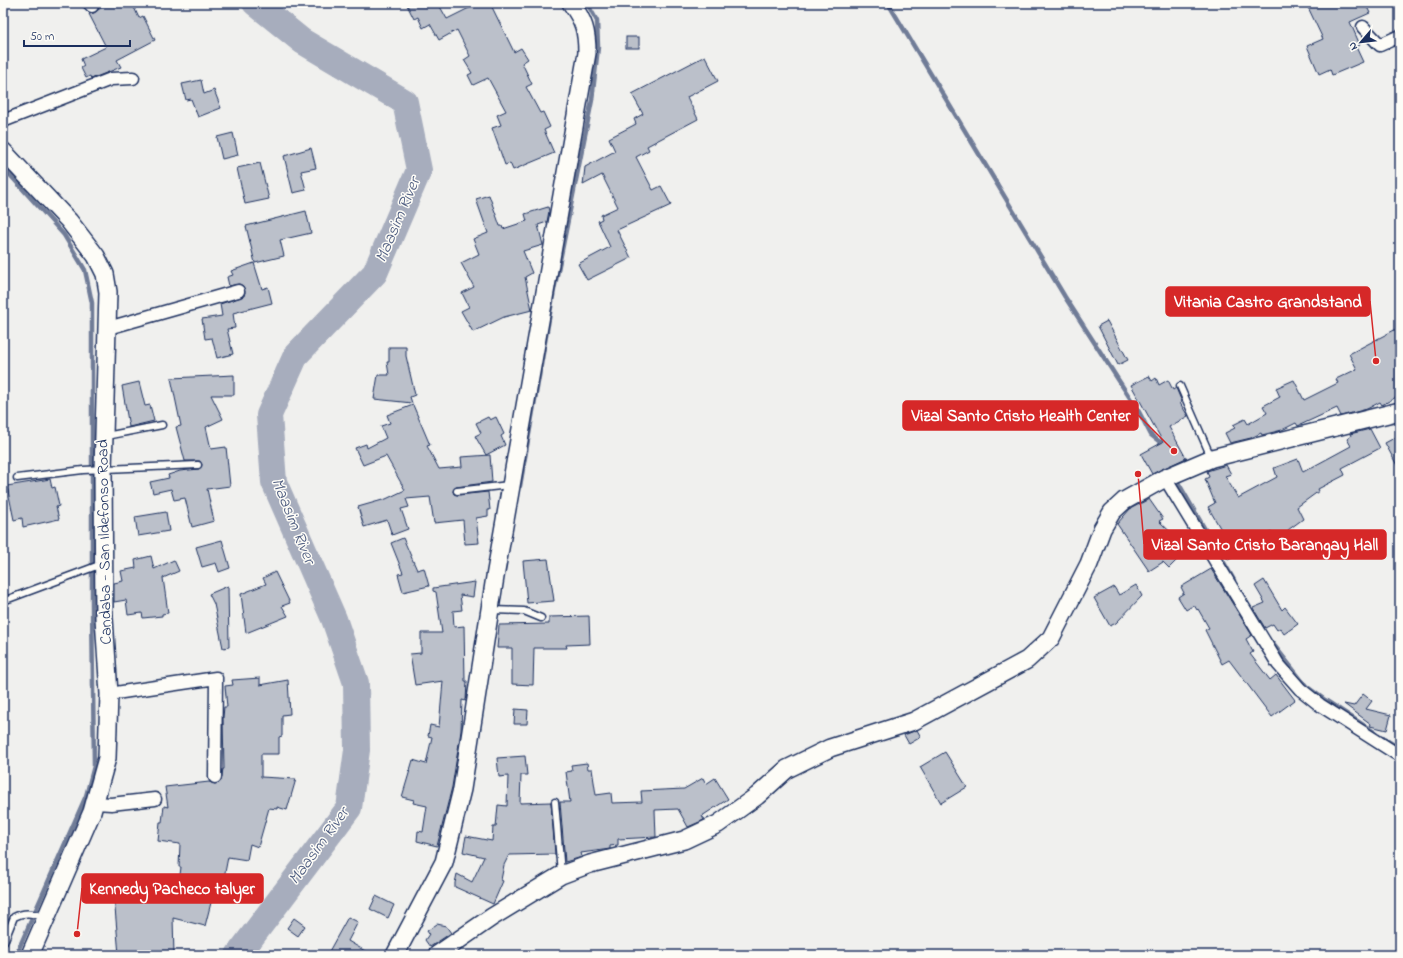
<svg xmlns="http://www.w3.org/2000/svg" width="1403" height="958" font-family="'Indie Flower',sans-serif">
<style>
.lines{fill:none;stroke-linecap:round;stroke-linejoin:round}
.stream{stroke:#6f7b97;stroke-width:4.5}
.river{stroke:#a7adbd;stroke-width:26}
.building{fill:#bbc0ca;stroke:#1b2f5e}
.lane-casing{stroke:#1b2f5e;stroke-width:9}
.street-casing{stroke:#1b2f5e;stroke-width:15}
.secondary-casing{stroke:#1b2f5e;stroke-width:20}
.lane{stroke:#fdfcf7;stroke-width:6}
.street{stroke:#fdfcf7;stroke-width:12}
.secondary{stroke:#fdfcf7;stroke-width:17}
.labels{text-anchor:middle;dominant-baseline:central;stroke-width:3;stroke-linejoin:round;paint-order:stroke}
.street-label{font-size:16px;fill:#1b2f5e;stroke:#fdfcf7}
.water-label{font-size:17px;font-style:italic;fill:#4c5b7f;stroke:#fdfcf7}
.leader{fill:none;stroke:#d62828;stroke-width:1.5}
.callout-dot{fill:#d62828;stroke:#fdfcf7;stroke-width:1.5}
.callout{fill:#d62828;stroke:#d62828;stroke-width:1.5}
.callout-label{font-size:17px;text-anchor:middle;font-weight:bold;fill:#fff}
</style>
<rect width="100%" height="100%" fill="#f0f0ee"/>
<filter id="ink" filterUnits="userSpaceOnUse"><feTurbulence type="fractalNoise" baseFrequency=".025" numOctaves="2"/><feDisplacementMap in="SourceGraphic" scale="8" xChannelSelector="R" yChannelSelector="G"/><feConvolveMatrix kernelMatrix="1 2 1 2 8 2 1 2 1" color-interpolation-filters="sRGB"/></filter>
<g filter="url(#ink)">
<g class="lines">
<g class="stream">
<polyline points="888,3 1065,297 1139,412 1151,435 1160,442 1163,447"/>
<polyline points="3,167 64,235 85,270 92,303 92,605 94,766 86,796 16,955"/>
<polyline points="1175,477 1234,580"/>
<polyline points="520,486 554,290 592,100 598,47 597,21 587,3"/>
<polyline points="1273,644 1306,686 1325,700 1400,749"/>
</g>
<polyline class="river" points="238,955 349,808 357,750 356,683 334,619 274,482 269,415 296,355 375,273 419,170 405,102 302,41 255,3"/>
</g>
<g class="building">
<polygon points="100,3 132,3 139,18 143,16 155,40 117,60 121,67 91,79 90,76 86,78 81,68 84,66 81,59 106,47 89,14 94,13 102,7"/>
<polygon points="406,3 438,3 447,19 479,3 490,3 514,52 521,48 528,59 522,63 532,84 526,87 540,113 543,112 550,127 544,130 554,153 513,170 510,163 505,165 492,128 501,125 497,115 506,111 488,78 473,85 468,75 472,73 464,60 470,56 457,30 439,40 430,24 423,28 418,17 414,19"/>
<polygon points="1306,3 1365,3 1370,13 1350,22 1360,45 1356,47 1363,62 1332,75 1330,69 1319,74 1307,46 1323,39"/>
<rect x="626" y="37" width="13" height="11"/>
<polygon points="705,56 718,81 687,97 698,119 647,146 649,150 636,157 653,190 661,186 671,205 617,230 631,258 587,280 578,264 610,247 598,221 602,219 601,215 618,207 602,175 583,185 585,167 615,151 609,138 636,124 634,119 643,114 632,94"/>
<polygon points="201,80 204,94 214,90 221,108 198,117 191,99 186,100 182,84"/>
<polygon points="233,133 238,155 222,159 217,137"/>
<polygon points="311,148 316,168 301,171 306,190 293,193 284,156"/>
<polygon points="260,163 269,199 245,204 237,168"/>
<polygon points="489,195 500,226 502,226 503,229 527,221 525,214 548,207 549,211 547,222 538,225 543,245 523,251 532,273 525,277 532,310 504,317 473,332 461,311 469,307 462,293 474,287 461,263 479,254 473,239 488,233 476,199"/>
<polygon points="306,211 311,233 280,240 284,256 255,263 246,226"/>
<polygon points="254,263 262,289 268,287 272,303 233,313 235,328 227,329 233,354 217,358 212,338 205,339 202,319 222,316 220,304 244,296 245,292 243,286 239,284 229,286 227,277 233,275 231,271"/>
<polygon points="1107,321 1128,360 1118,365 1098,326"/>
<polygon points="1400,327 1400,395 1382,405 1380,402 1367,409 1341,416 1337,408 1298,426 1296,423 1282,430 1262,435 1261,433 1251,438 1230,443 1225,433 1235,428 1233,425 1245,419 1248,424 1267,413 1263,406 1280,397 1276,388 1294,380 1304,400 1338,383 1336,379 1357,369 1349,354"/>
<polygon points="389,347 406,347 406,356 415,395 410,397 412,403 374,399 378,375 389,375 387,362 389,362"/>
<polygon points="234,375 234,395 211,395 223,419 206,427 211,449 226,447 230,486 207,489 214,521 192,527 185,498 174,500 171,489 153,493 150,482 169,478 168,475 180,471 199,469 202,465 200,461 185,461 176,427 181,426 171,378"/>
<polygon points="1149,376 1152,381 1156,378 1159,385 1168,380 1173,390 1176,388 1182,402 1180,403 1188,416 1169,427 1186,458 1152,474 1141,454 1163,442 1131,385"/>
<polygon points="139,382 145,406 150,405 154,421 129,427 122,386"/>
<polygon points="413,405 430,445 427,446 439,469 462,467 461,457 490,455 492,482 456,487 453,491 454,494 458,495 488,492 490,510 488,510 488,516 476,518 479,543 465,544 463,520 434,523 430,497 406,499 409,507 401,509 408,529 392,535 387,520 364,527 358,507 386,499 405,490 386,456 363,465 355,448 366,444 367,448 386,438 381,426 390,423 387,415"/>
<polygon points="488,417 490,420 496,417 504,434 501,436 505,445 486,455 475,436 481,433 476,423"/>
<polygon points="1370,429 1380,448 1342,468 1345,475 1318,489 1319,491 1297,507 1303,519 1288,530 1291,534 1277,541 1271,532 1243,549 1244,551 1228,560 1222,549 1230,545 1208,507 1215,503 1205,479 1209,477 1207,471 1226,465 1231,474 1225,476 1238,498 1277,477 1274,468 1298,459 1303,472 1351,446 1347,439 1351,436 1350,434"/>
<polygon points="1400,435 1400,471 1385,443"/>
<polygon points="50,479 52,488 55,487 59,506 56,507 59,519 23,527 22,518 14,520 7,486"/>
<polygon points="1149,499 1163,519 1159,521 1188,549 1169,568 1163,562 1149,571 1117,524 1130,509"/>
<polygon points="166,512 169,531 138,536 135,517"/>
<polygon points="403,538 417,570 424,568 429,586 403,592 398,574 403,573 391,543"/>
<polygon points="222,540 230,568 219,572 216,563 202,567 196,547"/>
<polygon points="151,556 154,569 174,560 179,571 163,578 168,613 162,614 162,616 143,618 142,613 128,615 126,600 114,602 114,583 123,581 121,571 136,568 135,560"/>
<polygon points="548,559 554,601 527,603 523,561"/>
<polygon points="1211,569 1252,635 1246,639 1253,652 1250,654 1270,680 1276,675 1295,700 1272,717 1229,660 1222,664 1205,630 1209,628 1198,609 1197,610 1194,605 1186,610 1178,597 1184,593 1181,587"/>
<polygon points="275,572 290,603 282,606 288,616 246,633 241,594 266,584 263,578"/>
<polygon points="1264,580 1282,610 1285,607 1298,624 1284,634 1280,628 1277,630 1273,624 1265,628 1253,608 1265,603 1255,586"/>
<polygon points="475,582 473,597 460,595 462,610 453,611 454,627 464,626 465,681 467,681 466,701 462,700 461,731 452,787 437,846 417,841 418,831 423,832 427,806 413,803 414,800 402,797 413,760 426,764 432,737 428,736 430,725 439,727 443,681 415,685 410,654 421,653 421,633 442,633 436,592 433,591 433,588"/>
<polygon points="1136,585 1142,596 1116,623 1110,626 1094,598 1114,587 1119,595"/>
<polygon points="228,586 229,647 223,648 214,604 209,594"/>
<polygon points="589,616 590,644 566,645 567,648 534,648 533,685 512,684 512,648 497,648 499,625 549,624 549,617"/>
<polygon points="260,678 260,685 288,680 290,714 282,715 282,736 279,737 279,754 261,754 261,777 296,779 287,810 277,807 277,809 269,808 258,847 250,844 247,860 228,857 222,888 215,887 205,926 173,918 174,955 119,955 114,896 178,891 181,867 179,867 180,844 158,841 160,822 162,822 164,806 168,807 165,787 209,782 215,784 221,781 223,769 224,769 223,717 224,707 227,707 225,686 233,685 232,680"/>
<polygon points="1363,694 1372,701 1366,709 1391,715 1387,730 1370,726 1371,724 1344,704 1354,706"/>
<polygon points="515,709 528,710 527,724 514,724"/>
<polygon points="917,730 921,737 909,744 904,735"/>
<polygon points="945,752 967,787 941,803 920,767"/>
<polygon points="525,756 527,775 521,775 520,803 551,802 555,854 509,855 504,865 501,880 503,881 493,904 455,887 455,883 457,874 472,882 484,857 463,852 466,836 492,841 493,827 496,827 498,805 507,806 508,776 499,777 497,758"/>
<polygon points="587,763 588,769 592,769 596,795 611,793 612,803 642,802 641,791 684,789 703,778 706,784 715,778 728,799 702,816 704,820 688,827 678,809 655,810 656,837 618,839 618,845 610,846 610,849 581,853 582,857 565,862 560,802 570,802 566,772 572,771 571,765"/>
<polygon points="376,896 394,905 388,918 370,909"/>
<polygon points="348,917 358,922 348,941 372,955 327,955"/>
<polygon points="294,918 305,926 298,936 287,928"/>
<polygon points="437,924 446,926 451,933 430,947 425,940 429,934 427,931"/>
</g>
<g class="lines">
<defs>
<g id="lane">
<polyline points="1180,386 1211,457"/>
<polyline points="106,436 162,425"/>
<polyline points="17,478 83,470 198,465"/>
<polyline points="457,491 509,485"/>
<polyline points="3,601 102,564"/>
<polyline points="491,610 524,611 541,618"/>
<polyline points="555,802 561,873"/>
<path d="M 4,942 L 14,917 C 26,911 33,914 45,917"/>
</g>
<g id="street">
<polyline points="89,3 92,6"/>
<polyline points="1363,27 1380,45 1400,36"/>
<polyline points="3,121 111,79 133,78"/>
<polyline points="108,328 238,291"/>
<polyline points="1165,478 1278,664 1300,689 1320,705 1400,756"/>
<polyline points="109,694 216,678 215,777"/>
<polyline points="96,803 111,804 155,799"/>
</g>
<g id="secondary">
<polyline points="3,151 69,221 96,256 105,274 108,292 103,470 104,618 109,694 107,758 92,812 30,955"/>
<path d="M 395,955 L 444,862 L 462,789 L 495,577 L 587,53 C 587,31 584,21 571,3"/>
<polyline points="437,955 492,917 561,875 590,864 684,840 718,824 757,796 787,769 830,748 914,721 1027,660 1051,638 1089,564 1102,529 1112,512 1124,501 1165,478 1212,458 1400,411"/>
</g>
</defs>
<use href="#lane" class="lane-casing"/>
<use href="#street" class="street-casing"/>
<use href="#secondary" class="secondary-casing"/>
<use href="#lane" class="lane"/>
<use href="#street" class="street"/>
<use href="#secondary" class="secondary"/>
</g>
</g>
<g class="labels">
<g class="street-label">
<text transform="translate(105 542) rotate(-91)">Candaba - San Ildefonso Road</text>
</g>
<g class="water-label">
<text transform="translate(398 220) rotate(-67)">Maasim River</text>
<text transform="translate(293 521) rotate(68)">Maasim River</text>
<text transform="translate(319 846) rotate(-54)">Maasim River</text>
</g>
</g>
<path class="leader" d="M1376 361L1370 301M1174 451L1138 415M1138 474L1144 544M77 934L82 888"/>
<g class="callout-dot">
<circle cx="1376" cy="361" r="4"/>
<circle cx="1174" cy="451" r="4"/>
<circle cx="1138" cy="474" r="4"/>
<circle cx="77" cy="934" r="4"/>
</g>
<g class="callout">
<rect x="1166" y="287" width="204" height="29" rx="4"/>
<rect x="903" y="401" width="235" height="29" rx="4"/>
<rect x="1144" y="530" width="242" height="29" rx="4"/>
<rect x="82" y="874" width="181" height="29" rx="4"/>
</g>
<g class="callout-label">
<text x="1268" y="307">Vitania Castro Grandstand</text>
<text x="1021" y="421">Vizal Santo Cristo Health Center</text>
<text x="1265" y="550">Vizal Santo Cristo Barangay Hall</text>
<text x="172" y="894">Kennedy Pacheco talyer</text>
</g>
<rect width="1403" height="958" fill="none" stroke="#fdfcf7" stroke-width="16"/>
<rect x="8" y="8" width="1387" height="942" fill="none" stroke="#1b2f5e" stroke-width="1.5" filter="url(#ink)"/>
<g transform="translate(1361 42) rotate(242)" stroke="#fdfcf7" stroke-width="3" paint-order="stroke">
<path d="M0-3L7 15L0 10L-7 15Z" fill="#1b2f5e"/>
<text y="-6" font-size="11" font-weight="bold" text-anchor="middle" fill="#1b2f5e">N</text>
</g>
<path d="M24 40v6h106v-6" fill="none" stroke="#1b2f5e" stroke-width="2"/>
<text x="30" y="40" font-size="12" fill="#1b2f5e" stroke="#fdfcf7" stroke-width="3" paint-order="stroke">50 m</text>
</svg>
